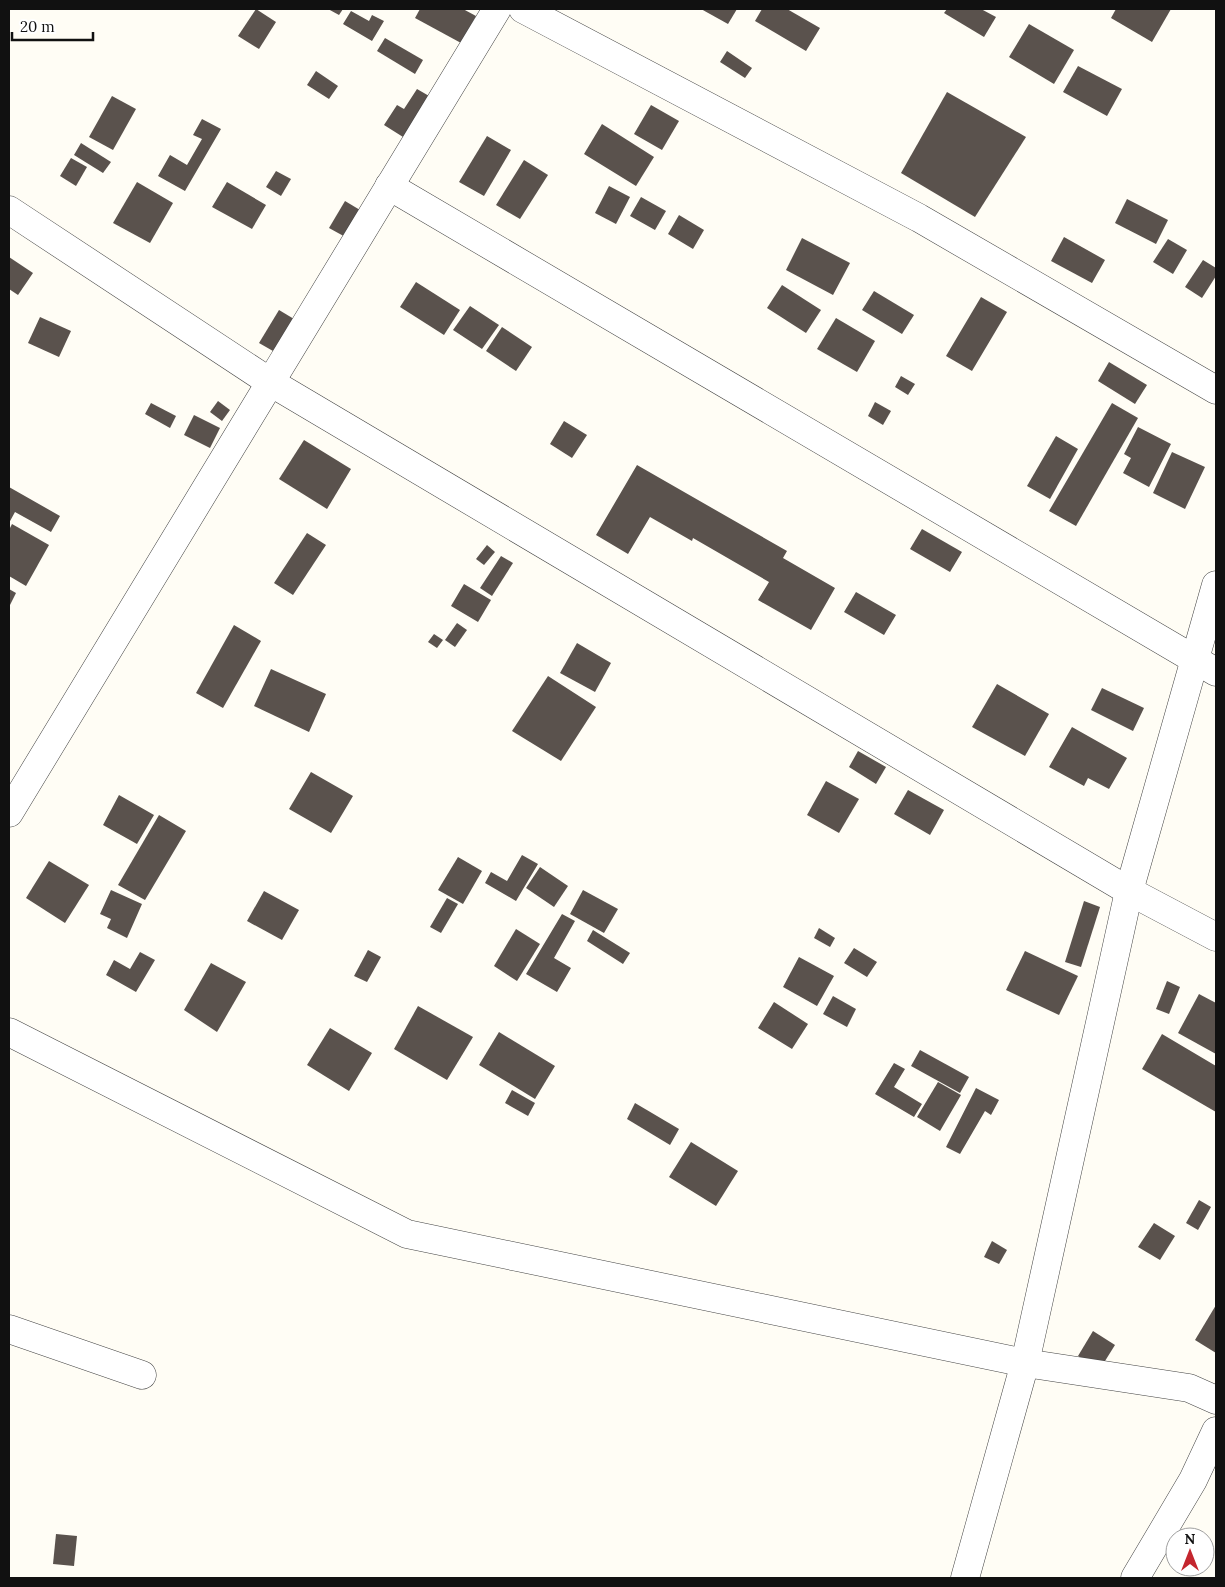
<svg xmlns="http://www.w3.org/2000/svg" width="1225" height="1587" font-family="Lora,serif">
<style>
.building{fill:#5a524d}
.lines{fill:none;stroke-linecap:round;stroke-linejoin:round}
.minor-casing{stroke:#444;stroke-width:29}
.minor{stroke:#fff;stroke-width:28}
</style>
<rect width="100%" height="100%" fill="#fffdf5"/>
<g class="building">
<polygon points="256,9 276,22 259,49 238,36"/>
<polygon points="328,9 343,9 339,15"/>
<polygon points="420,9 463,9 476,16 461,43 415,18"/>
<polygon points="701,9 737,9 728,24"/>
<polygon points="762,9 787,9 820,28 806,51 755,21"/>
<polygon points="947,9 981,9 996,17 984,37 944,13"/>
<polygon points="1116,9 1171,9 1152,42 1111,18"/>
<polygon points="351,11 369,21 372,15 384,21 372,41 343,24"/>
<polygon points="1029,24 1074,50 1054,84 1009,57"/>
<polygon points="385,38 423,60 415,74 377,51"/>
<polygon points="727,51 752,68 745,78 720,62"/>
<polygon points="1078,66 1122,89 1107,116 1063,92"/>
<polygon points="316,71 338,86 329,99 307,85"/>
<polygon points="417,89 436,100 411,142 384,125 397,105 404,109"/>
<polygon points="947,92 1026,137 975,217 901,173"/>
<polygon points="112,96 136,109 113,150 89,137"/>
<polygon points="651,105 679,121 662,150 634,134"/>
<polygon points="202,119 221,129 185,191 158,176 170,155 187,165 202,139 193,135"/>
<polygon points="602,124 654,157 636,186 584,154"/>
<polygon points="487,136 511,150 484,196 459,182"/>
<polygon points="81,143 111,162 103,173 74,155"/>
<polygon points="71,158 87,167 76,186 60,176"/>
<polygon points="524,160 548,175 520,219 496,205"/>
<polygon points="276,171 291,179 281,196 266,187"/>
<polygon points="137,182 173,203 150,243 113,223"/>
<polygon points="227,182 266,205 252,229 212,207"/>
<polygon points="609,186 630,197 616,224 595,213"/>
<polygon points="641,197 666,211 655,230 630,216"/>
<polygon points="1127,199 1168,220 1156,244 1115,223"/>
<polygon points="345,201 365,213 349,239 329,228"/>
<polygon points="679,215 704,230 693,249 668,234"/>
<polygon points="1064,237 1105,260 1092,283 1051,261"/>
<polygon points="802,238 850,263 833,295 786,270"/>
<polygon points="1168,239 1187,250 1173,274 1153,262"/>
<polygon points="9,257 33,273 18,295 9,289"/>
<polygon points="1203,260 1216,268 1216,276 1202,298 1185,287"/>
<polygon points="416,282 460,310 444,335 400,307"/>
<polygon points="782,285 821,310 806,333 767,308"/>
<polygon points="874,291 914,315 902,334 862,310"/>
<polygon points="981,297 1007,312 972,371 946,356"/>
<polygon points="470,306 499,325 482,349 453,330"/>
<polygon points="279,310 299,322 280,355 259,343"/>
<polygon points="40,317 71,331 59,357 28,343"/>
<polygon points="836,318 875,341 857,372 817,349"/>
<polygon points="502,327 532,347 516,371 486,351"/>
<polygon points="1109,362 1147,385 1135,404 1098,381"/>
<polygon points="901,376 915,384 908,395 895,387"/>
<polygon points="218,401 230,410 222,421 210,412"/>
<polygon points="875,402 891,411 883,425 868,416"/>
<polygon points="151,403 176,416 170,428 145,414"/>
<polygon points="1112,403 1138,418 1076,526 1049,511"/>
<polygon points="194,415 220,428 210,448 184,435"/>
<polygon points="564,421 587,435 572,458 550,444"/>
<polygon points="1138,427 1171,444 1149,487 1123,473 1131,458 1124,454"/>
<polygon points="1056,436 1078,449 1050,499 1027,486"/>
<polygon points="304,440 351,469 327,509 279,479"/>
<polygon points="1172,452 1205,467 1185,509 1153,493"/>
<polygon points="637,465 787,551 783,558 835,588 811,630 758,600 769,582 693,538 692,541 650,517 628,554 596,535"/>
<polygon points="9,487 60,516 51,532 15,512 9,523"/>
<polygon points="12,524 49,545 26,586 9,576 9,530"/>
<polygon points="922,529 962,552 950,572 910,549"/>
<polygon points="307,533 326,545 293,595 274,583"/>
<polygon points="487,545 495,552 484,565 476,559"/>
<polygon points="501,556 513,563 492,596 480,588"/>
<polygon points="464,584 491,600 478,622 451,606"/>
<polygon points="9,589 16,593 9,607"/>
<polygon points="856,592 896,615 884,635 844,612"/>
<polygon points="457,623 467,630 455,647 445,640"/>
<polygon points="234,625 261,641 223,708 196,693"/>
<polygon points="434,634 443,640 437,648 428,642"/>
<polygon points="577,643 611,663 595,692 560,673"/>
<polygon points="271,669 326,694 309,732 254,706"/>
<polygon points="548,676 596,707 561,761 512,731"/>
<polygon points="997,684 1049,714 1025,756 972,727"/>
<polygon points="1102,688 1144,708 1133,731 1091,710"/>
<polygon points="1072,727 1127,758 1109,789 1088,778 1084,786 1049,767"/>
<polygon points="858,751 886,767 876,784 849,767"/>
<polygon points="311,772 353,796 331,833 289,809"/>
<polygon points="826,781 859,799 839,833 807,815"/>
<polygon points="908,790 944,810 930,835 894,814"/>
<polygon points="119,795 154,815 137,844 103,825"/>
<polygon points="159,815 186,831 145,900 118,885"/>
<polygon points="522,855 538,864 516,901 485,883 491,872 507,881"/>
<polygon points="458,857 482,871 463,904 438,890"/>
<polygon points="49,861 89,885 65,923 26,898"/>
<polygon points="540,867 568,886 554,907 526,888"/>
<polygon points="111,890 142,904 127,938 107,928 111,919 100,914"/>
<polygon points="583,890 618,909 604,933 570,914"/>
<polygon points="264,891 299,910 282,940 247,921"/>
<polygon points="447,898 458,904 441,933 430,927"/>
<polygon points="1084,901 1100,907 1081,967 1065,962"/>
<polygon points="562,914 575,921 554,958 571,968 557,992 526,974"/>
<polygon points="819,928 835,938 830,947 814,938"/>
<polygon points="516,929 540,944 517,981 494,966"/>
<polygon points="593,930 630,953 623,964 587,941"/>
<polygon points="854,948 877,962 867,977 844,963"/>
<polygon points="368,950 381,957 367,982 354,976"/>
<polygon points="1025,951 1078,976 1059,1015 1006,990"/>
<polygon points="140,952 155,960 136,992 106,975 114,960 130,969"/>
<polygon points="799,957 834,976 817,1006 783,987"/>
<polygon points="211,963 246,982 217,1032 184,1010"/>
<polygon points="1167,981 1180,987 1169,1014 1156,1009"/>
<polygon points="1199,994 1216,1003 1216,1054 1178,1033"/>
<polygon points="833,996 856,1009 847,1027 823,1014"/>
<polygon points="774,1002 808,1024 792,1049 758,1028"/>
<polygon points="418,1006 473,1037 447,1080 394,1049"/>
<polygon points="330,1028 372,1053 349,1091 307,1065"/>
<polygon points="499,1032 555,1066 535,1099 479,1065"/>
<polygon points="1162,1034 1216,1066 1216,1112 1142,1069"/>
<polygon points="920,1050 969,1077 960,1093 911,1066"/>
<polygon points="894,1063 905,1069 894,1087 922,1104 914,1117 875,1094"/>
<polygon points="938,1082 961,1095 940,1131 917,1117"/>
<polygon points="976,1088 999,1100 991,1115 985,1111 960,1154 946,1147"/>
<polygon points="512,1090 535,1103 528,1116 505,1103"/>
<polygon points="635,1103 679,1129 670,1145 627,1119"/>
<polygon points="691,1142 738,1171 716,1206 669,1177"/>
<polygon points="1199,1200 1211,1207 1198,1230 1186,1223"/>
<polygon points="1154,1223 1175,1236 1160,1260 1138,1247"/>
<polygon points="992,1241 1007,1250 999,1264 984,1257"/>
<polygon points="1216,1305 1216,1353 1195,1340"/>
<polygon points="1093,1331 1115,1345 1100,1369 1078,1356"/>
<polygon points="56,1534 77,1536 74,1566 53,1564"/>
</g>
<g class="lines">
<defs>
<g id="minor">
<polyline points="523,9 919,218 1216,390"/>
<polyline points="389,186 1216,672"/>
<polyline points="9,210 270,382 1129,891 1216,937"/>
<polyline points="9,813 497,9"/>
<polyline points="9,1032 407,1234 1025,1363 1189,1388 1216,1400"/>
<polyline points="9,1329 142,1375"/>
<polyline points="965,1578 1025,1363 1129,891 1216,585"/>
<polyline points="1135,1578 1193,1480 1216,1431"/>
</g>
</defs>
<use href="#minor" class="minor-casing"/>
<use href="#minor" class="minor"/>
</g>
<rect width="1225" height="1587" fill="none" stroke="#111111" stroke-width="20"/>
<g transform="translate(1190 1552)"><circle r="24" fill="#ffffff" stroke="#a0a0a0"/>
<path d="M0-4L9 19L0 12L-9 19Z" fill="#c4262e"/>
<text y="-8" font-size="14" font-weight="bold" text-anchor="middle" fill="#111111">N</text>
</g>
<path d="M12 32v8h81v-8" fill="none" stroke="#111111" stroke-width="2.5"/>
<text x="20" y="32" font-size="15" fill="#111111" stroke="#ffffff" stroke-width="4" paint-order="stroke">20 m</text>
</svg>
